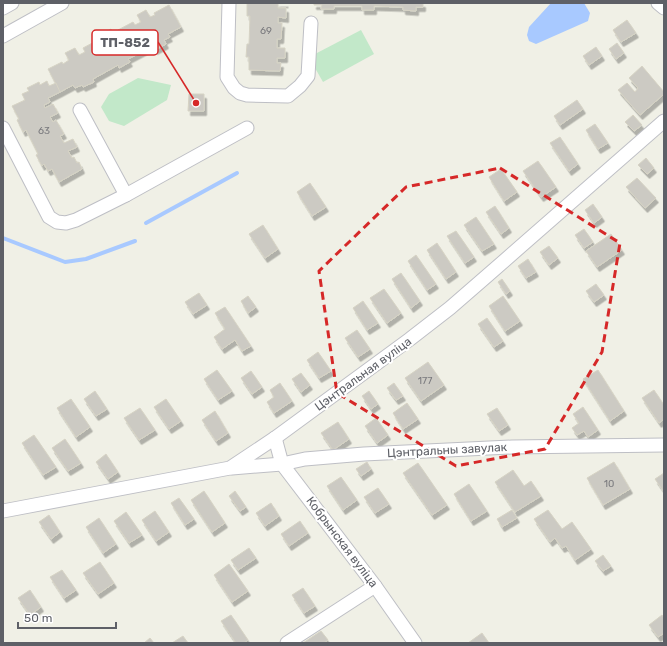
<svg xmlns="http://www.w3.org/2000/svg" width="667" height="646" font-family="Rubik,sans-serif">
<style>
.green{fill:#c2e8c9}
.water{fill:#a8c9ff}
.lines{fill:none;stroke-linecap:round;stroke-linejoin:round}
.stream{stroke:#a8c9ff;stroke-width:4}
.building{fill:#cccac3;stroke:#d6d3c4;filter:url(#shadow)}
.minor-casing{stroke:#bebfc5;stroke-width:15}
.minor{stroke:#fff;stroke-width:13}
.marked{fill:none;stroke:#d62828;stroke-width:3;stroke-dasharray:8 5;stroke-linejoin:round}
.labels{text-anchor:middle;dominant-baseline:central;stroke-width:4;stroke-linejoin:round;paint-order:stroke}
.number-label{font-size:10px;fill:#7a7a7e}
.street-label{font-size:12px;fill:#5e6067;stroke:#fff}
.leader{fill:none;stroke:#d62828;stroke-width:1.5}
.callout-dot{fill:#d62828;stroke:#fff;stroke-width:1.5}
.callout{fill:#fff;stroke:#d62828;stroke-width:1.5}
.callout-label{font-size:13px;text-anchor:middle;font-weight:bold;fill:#5e6067}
</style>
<defs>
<filter id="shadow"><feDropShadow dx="2.5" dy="4.5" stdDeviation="0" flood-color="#0004"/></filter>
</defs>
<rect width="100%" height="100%" fill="#f0f0e6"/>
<g class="green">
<polygon points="361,30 374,54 323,82 315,68 315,54"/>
<polygon points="138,78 171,85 167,100 124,126 109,121 101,107 109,94"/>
</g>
<polygon class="water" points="551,3 584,3 590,13 588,21 536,44 529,41 527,35 529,27"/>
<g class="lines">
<g class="stream">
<polyline points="146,223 237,173"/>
<polyline points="3,238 65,262 86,259 135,241"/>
</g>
</g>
<g class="building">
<polygon points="247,3 286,3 278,3 278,8 286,8 286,18 278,17 278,23 282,23 281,39 277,39 277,48 285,48 285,58 277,58 277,63 281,63 280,71 249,70 249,57 246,57 247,44 249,44 250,16 247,16"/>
<polygon points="314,3 423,3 423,7 416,7 416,11 403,10 403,7 374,6 374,10 362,10 362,6 334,6 334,9 321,9 322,5 314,5"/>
<polygon points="169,5 181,27 168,34 170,37 164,40 166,44 155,50 153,46 128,59 130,62 119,68 118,65 93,79 94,82 83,87 82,85 75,88 73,85 60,92 48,69 62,62 63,64 69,60 65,53 75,48 79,55 85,52 83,48 96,41 98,45 105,41 102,34 111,29 114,36 120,33 118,30 133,22 135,25 141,22 137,15 146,10 150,17 155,15 154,13"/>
<polygon points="627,20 636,33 621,42 613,30"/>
<polygon points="617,43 624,53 616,59 609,49"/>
<polygon points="596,47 602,56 589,65 583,56"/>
<polygon points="642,66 664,92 664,94 640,115 618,90 627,83 635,92 638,88 629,78"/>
<polygon points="47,81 49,86 56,83 60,92 48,98 50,102 44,105 45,108 53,104 58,113 50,117 53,122 56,120 64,134 60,136 64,143 73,139 77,147 68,151 72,158 74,157 77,163 79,162 82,169 59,182 52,169 48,171 44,164 42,166 36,155 38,154 26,130 23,132 17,120 19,119 12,106 25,100 22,94 29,91 27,88 39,82 40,85"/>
<polygon points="189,94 204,94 204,111 188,111"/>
<polygon points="577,100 583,109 560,125 554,116"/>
<polygon points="633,115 642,125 634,131 625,122"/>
<polygon points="595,124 608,143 598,149 586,130"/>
<polygon points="560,137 578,164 569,171 550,143"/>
<polygon points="646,158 654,168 647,174 638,165"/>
<polygon points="538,161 556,187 541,197 523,171"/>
<polygon points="501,169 517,192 504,201 489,177"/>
<polygon points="637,178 656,198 645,208 626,187"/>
<polygon points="310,183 326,207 312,216 297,192"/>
<polygon points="593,204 602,217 594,223 585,210"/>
<polygon points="495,206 509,228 501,234 486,212"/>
<polygon points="476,217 494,244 482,251 464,225"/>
<polygon points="263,225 278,249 265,258 249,234"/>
<polygon points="584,229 593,242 584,248 575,235"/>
<polygon points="456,231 474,257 465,263 447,236"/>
<polygon points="611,234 622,250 597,267 586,251"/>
<polygon points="437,243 456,272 446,279 427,250"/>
<polygon points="549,246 558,258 549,265 540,252"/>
<polygon points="416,255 436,284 427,290 408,261"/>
<polygon points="528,259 536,272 526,278 518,266"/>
<polygon points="401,273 420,301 411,308 392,279"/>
<polygon points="502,279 510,291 506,294 498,282"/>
<polygon points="596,284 604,295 594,302 586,291"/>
<polygon points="384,289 401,313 387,323 370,298"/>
<polygon points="199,293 207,305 193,314 185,302"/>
<polygon points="248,296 256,307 248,313 241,301"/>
<polygon points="503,296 520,321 505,331 489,306"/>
<polygon points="363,301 378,323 367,330 353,308"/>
<polygon points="225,307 251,346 242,351 235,340 222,349 214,337 225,329 215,313"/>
<polygon points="487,318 503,341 494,347 478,324"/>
<polygon points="357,330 370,349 358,357 345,338"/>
<polygon points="318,352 331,371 319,378 307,360"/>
<polygon points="428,362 444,385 421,401 405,378"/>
<polygon points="217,370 232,391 218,400 204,379"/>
<polygon points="598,370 624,411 610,421 583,379"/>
<polygon points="251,371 262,387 252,394 241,378"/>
<polygon points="301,373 310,385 301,392 292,379"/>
<polygon points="280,383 292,401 274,413 267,402 274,397 270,390"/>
<polygon points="394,383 403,396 396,400 387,388"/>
<polygon points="654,390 664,405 664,419 659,423 642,398"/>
<polygon points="95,391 107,409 96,416 84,399"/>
<polygon points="369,391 378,404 371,409 362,396"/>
<polygon points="71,399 90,427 76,437 57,408"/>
<polygon points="166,399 181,421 169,429 154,407"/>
<polygon points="407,403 418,419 403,429 393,413"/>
<polygon points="583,407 598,430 588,437 584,431 577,435 572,428 579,423 573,414"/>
<polygon points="140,408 155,430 139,440 124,418"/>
<polygon points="497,408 508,425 499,431 487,414"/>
<polygon points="215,411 228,433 216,441 202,420"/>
<polygon points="376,418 388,435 377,443 365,426"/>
<polygon points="338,422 349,439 333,450 321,433"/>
<polygon points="34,435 56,467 43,475 22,443"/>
<polygon points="65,439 81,463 68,471 52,448"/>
<polygon points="106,454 118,472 108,479 96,462"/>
<polygon points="367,462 371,469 361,476 356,469"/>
<polygon points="614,462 630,489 603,505 587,478"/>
<polygon points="418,463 447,505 432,515 403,473"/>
<polygon points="513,470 524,486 531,481 541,496 515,512 495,482"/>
<polygon points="664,473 664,492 655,479"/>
<polygon points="341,477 357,500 343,510 327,486"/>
<polygon points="469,484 487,511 471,521 454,494"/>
<polygon points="378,488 389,504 375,513 364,497"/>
<polygon points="204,491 225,523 212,532 191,500"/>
<polygon points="235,491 246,507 240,511 229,496"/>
<polygon points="179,498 194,519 185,525 171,503"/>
<polygon points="271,503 279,516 265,526 256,513"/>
<polygon points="512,510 517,518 502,527 497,519"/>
<polygon points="548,510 562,529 572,522 591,549 575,560 566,546 562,548 555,538 550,542 534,519"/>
<polygon points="155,511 169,532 156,541 142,520"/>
<polygon points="126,512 142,535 129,543 114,521"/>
<polygon points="49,515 60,532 51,539 39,522"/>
<polygon points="99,518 116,544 103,553 86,527"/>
<polygon points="300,521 308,533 289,546 281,534"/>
<polygon points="249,548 256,558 238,570 231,560"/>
<polygon points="603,555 611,566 603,571 595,561"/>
<polygon points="100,562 114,583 98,594 83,573"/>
<polygon points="229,564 248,591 232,602 214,575"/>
<polygon points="62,570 76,590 64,598 50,577"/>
<polygon points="303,588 315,606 304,613 292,595"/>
<polygon points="30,590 41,607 30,615 18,598"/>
<polygon points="231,615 248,640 244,643 236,643 221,621"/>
<polygon points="662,615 664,618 664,633 658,637 649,625"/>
<polygon points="321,631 328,640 324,643 303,643"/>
<polygon points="482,633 489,643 468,643"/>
<polygon points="183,636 188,643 172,643"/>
<polygon points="150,638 154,643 144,643"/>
</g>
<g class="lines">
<defs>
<g id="minor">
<polyline points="229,3 227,77 234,88 240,93 247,95 288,96 300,86 308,76 311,23"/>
<polyline points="658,3 664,8"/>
<polyline points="3,8 12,3"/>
<polyline points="3,36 62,3"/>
<polyline points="3,128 49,217 57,222 66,223 76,220 126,195 80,110"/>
<polyline points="126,195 247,128"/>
<polyline points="275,438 282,464 375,586 415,643"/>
<polyline points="232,468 282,464 305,459 364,454 512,447 664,445"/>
<polyline points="3,511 230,468 275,438 410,339 450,308 488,275 664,121"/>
<polyline points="287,643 375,586"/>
</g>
</defs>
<use href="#minor" class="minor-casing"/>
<use href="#minor" class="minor"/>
</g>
<path class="marked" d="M 500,168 L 620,243 L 602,352 L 545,449 L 456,466 L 337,393 L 319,271 L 406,187 Z"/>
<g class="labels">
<g class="number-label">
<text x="266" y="31">69</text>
<text x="44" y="131">63</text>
<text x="425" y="381">177</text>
<text x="609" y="484">10</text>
</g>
<g class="street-label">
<text transform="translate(363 374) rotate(-36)">Цэнтральная вуліца</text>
<text transform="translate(447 450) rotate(-3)">Цэнтральны завулак</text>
<text transform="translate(342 542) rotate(53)">Кобрынская вуліца</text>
</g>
</g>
<path class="leader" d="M196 103L158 42"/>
<circle class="callout-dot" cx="196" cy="103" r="4"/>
<rect class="callout" x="92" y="30" width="66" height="25" rx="4"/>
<g class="callout-label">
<text x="125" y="47">ТП-852</text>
</g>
<rect width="667" height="646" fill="none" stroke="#5e6067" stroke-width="8"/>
<path d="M18 622v6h98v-6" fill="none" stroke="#5e6067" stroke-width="2"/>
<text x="24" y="622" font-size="12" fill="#5e6067" stroke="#ffffff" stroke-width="3" paint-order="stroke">50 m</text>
</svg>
